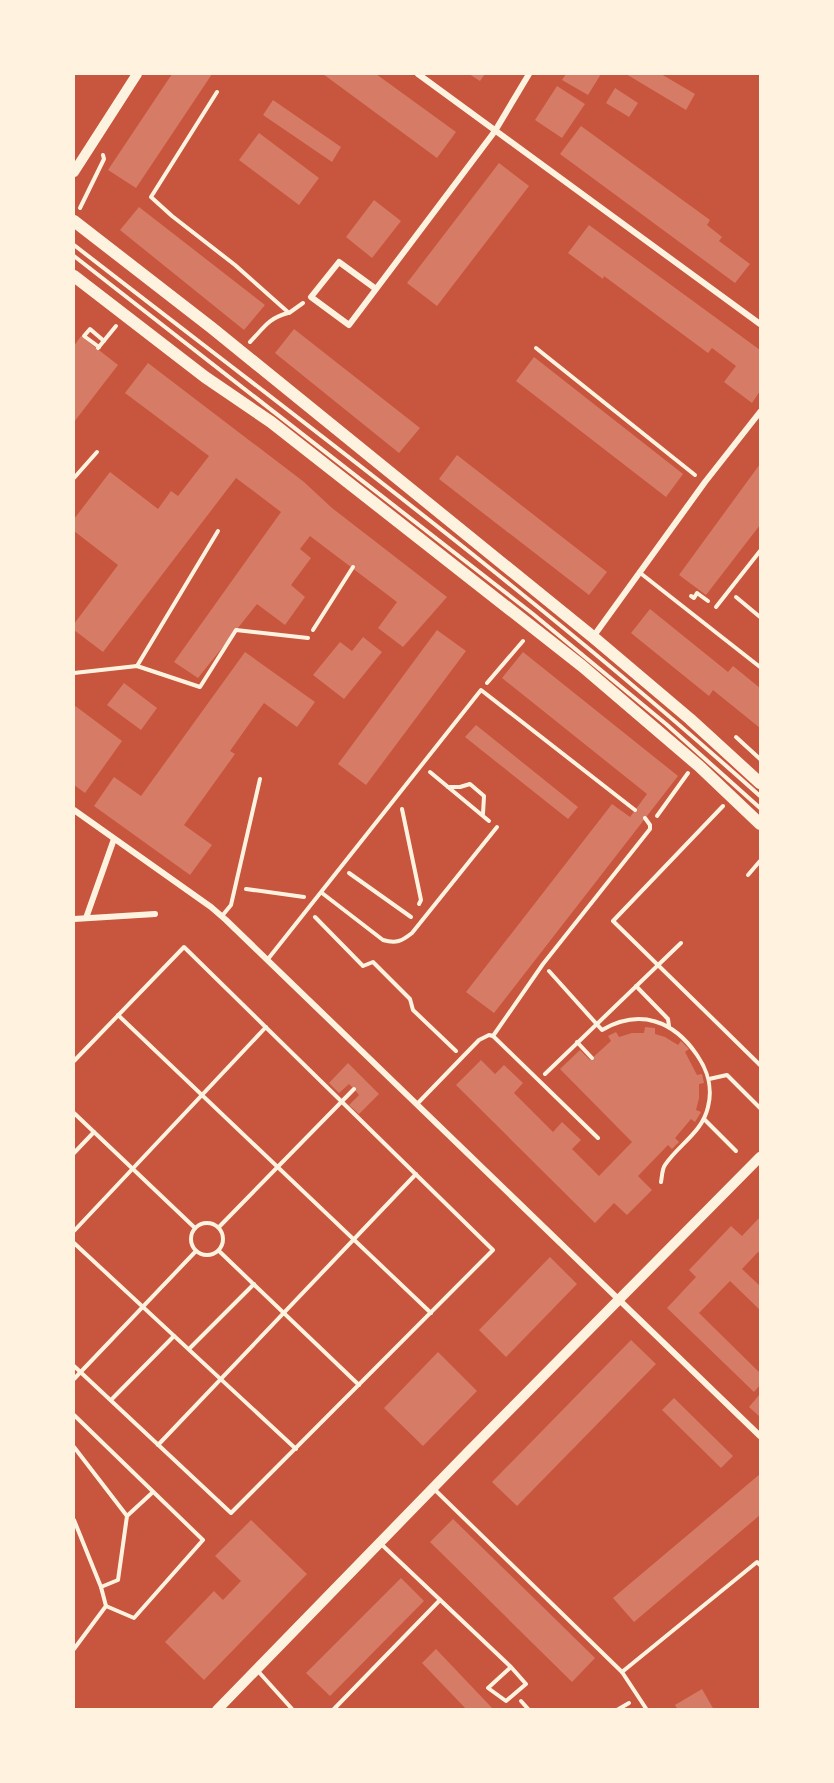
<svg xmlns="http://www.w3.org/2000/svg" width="834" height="1783" font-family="Inter,sans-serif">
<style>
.building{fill:#d67c66}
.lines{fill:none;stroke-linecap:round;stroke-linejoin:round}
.path{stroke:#fff3e0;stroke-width:4}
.service{stroke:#fff3e0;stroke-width:4}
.minor{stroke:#fff3e0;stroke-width:6}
.tertiary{stroke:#fff3e0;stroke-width:10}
.secondary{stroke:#fff3e0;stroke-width:12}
</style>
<rect width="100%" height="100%" fill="#c8553d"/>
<g class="building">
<polygon points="172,74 212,74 136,188 108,170"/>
<polygon points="323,74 376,74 456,132 437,158"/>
<polygon points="469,74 485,74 480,81"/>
<polygon points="566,74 601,74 588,95 562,80"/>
<polygon points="626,74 661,74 695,94 686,110"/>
<polygon points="557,86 585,104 562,138 535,120"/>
<polygon points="615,88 638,103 629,117 606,103"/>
<polygon points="273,100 341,147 332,162 263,115"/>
<polygon points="581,126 710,220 707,225 722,237 719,241 750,264 735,283 560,154"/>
<polygon points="259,133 319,178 299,205 239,160"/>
<polygon points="499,163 529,186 437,306 407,283"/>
<polygon points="374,200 401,221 372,258 346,237"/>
<polygon points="139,207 265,305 244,330 120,230"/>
<polygon points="589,225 760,350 760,391 752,403 724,382 736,366 712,348 708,353 604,276 603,279 568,253"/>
<polygon points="294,329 420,428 399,453 275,353"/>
<polygon points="81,336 118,365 74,422 74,346"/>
<polygon points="534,357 683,474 666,497 516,381"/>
<polygon points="148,363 304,482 332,508 447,597 403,647 378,628 397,602 310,536 300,549 311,558 291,585 305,597 285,625 257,604 198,678 174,662 281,512 236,478 103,652 74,630 74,624 118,565 74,531 74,519 110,472 158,509 171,491 178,496 209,456 125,393"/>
<polygon points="457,455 607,572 589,595 439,479"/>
<polygon points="760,464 760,525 706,595 679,575"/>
<polygon points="650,609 728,672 733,666 760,688 760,728 713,690 709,696 631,633"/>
<polygon points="437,630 466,651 366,785 338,764"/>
<polygon points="363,637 382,652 344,699 313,675 340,642 352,651"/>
<polygon points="245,652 315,702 297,727 264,703 230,751 235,754 184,825 212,845 190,875 94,806 114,777 141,796"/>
<polygon points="523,652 678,776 494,1013 466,992 612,804 630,817 647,794 502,678"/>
<polygon points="124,683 157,708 141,730 107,705"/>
<polygon points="74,705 122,741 85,793 74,785"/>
<polygon points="476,725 578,807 568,819 465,737"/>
<polygon points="645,1027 655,1028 655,1034 665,1037 678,1045 681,1041 689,1049 685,1052 697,1075 702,1074 704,1083 699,1084 699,1098 696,1110 701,1112 695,1122 691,1119 675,1138 679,1142 672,1149 668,1145 638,1176 652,1190 627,1215 614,1203 595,1223 456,1085 481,1060 495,1074 504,1065 523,1083 514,1093 553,1132 562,1122 581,1140 572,1149 599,1176 632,1142 560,1069 580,1050 590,1060 611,1041 608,1036 616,1032 619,1037 632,1033 644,1033"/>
<polygon points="348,1063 379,1094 359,1114 349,1105 359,1095 354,1089 349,1084 339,1093 329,1083"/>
<polygon points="760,1217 760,1254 758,1252 742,1269 760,1286 760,1310 730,1281 699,1313 760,1373 760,1385 754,1392 667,1308 696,1277 689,1270 731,1226 742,1236"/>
<polygon points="550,1257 577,1284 506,1357 479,1330"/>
<polygon points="631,1340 656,1364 517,1506 492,1482"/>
<polygon points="438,1352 477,1391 423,1446 384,1408"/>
<polygon points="760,1394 760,1417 749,1407"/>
<polygon points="674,1398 733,1456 721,1468 662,1410"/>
<polygon points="760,1474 760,1515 634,1622 613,1598"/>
<polygon points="453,1519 595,1658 572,1682 430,1542"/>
<polygon points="251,1520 307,1574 204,1680 165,1642 214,1591 223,1600 241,1581 215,1556"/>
<polygon points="401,1578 424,1601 330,1696 306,1673"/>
<polygon points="436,1649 494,1710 467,1710 422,1663"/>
<polygon points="702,1689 714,1710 678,1710 675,1705"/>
</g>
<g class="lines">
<g class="path">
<polyline points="217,92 151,197 172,216 235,265 289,313 303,303"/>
<polyline points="80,208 104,159 103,155"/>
<path d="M 250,342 C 263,329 268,318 288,313"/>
<polyline points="99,347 84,336 90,329 104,341"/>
<polyline points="98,348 116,326"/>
<polyline points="536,348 695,475"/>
<polyline points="691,596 694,598 697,593 708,601"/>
<polyline points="736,597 760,617"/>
<polyline points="313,630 353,567"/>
<polyline points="487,683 523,641"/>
<polyline points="736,737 760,759"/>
<polyline points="430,772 489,821"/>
<polyline points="448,787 460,787 470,784 484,796 483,814"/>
<polyline points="723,806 613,921 760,1065"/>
<polyline points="402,809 421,900 419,904"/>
<polyline points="657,816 688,773"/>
<polyline points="349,873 411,917"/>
<polyline points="748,875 760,861"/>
<polyline points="246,889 304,897"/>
<polyline points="315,917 363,966 373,962 410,999 413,1010 456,1051"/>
<path d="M 549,971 L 602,1030 C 640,1008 674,1021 697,1055 C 708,1071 713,1087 708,1107 C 702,1133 679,1144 665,1165 C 662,1169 662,1177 661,1182"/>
<polyline points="636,986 668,1019 669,1026"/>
<polyline points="118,1015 431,1313"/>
<polyline points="577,1042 592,1058"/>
<polyline points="74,1061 184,947 493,1250 231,1513 74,1366"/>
<polyline points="545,1074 681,943"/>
<polyline points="709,1079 727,1075 760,1108"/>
<polyline points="74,1113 195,1228"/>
<polyline points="704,1119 736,1151"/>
<polyline points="74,1153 94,1132"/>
<circle cx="207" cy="1239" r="16"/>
<polyline points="219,1227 354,1089"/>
<polyline points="74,1231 266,1027"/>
<polyline points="74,1243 296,1449"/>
<polyline points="219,1251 359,1385"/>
<polyline points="189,1349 254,1284"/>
<polyline points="74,1379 196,1251"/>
<polyline points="111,1400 174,1336"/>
<polyline points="74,1415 203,1540 134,1618 106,1606 74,1649"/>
<polyline points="158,1445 416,1174"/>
<polyline points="74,1447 127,1516"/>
<polyline points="74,1520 101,1587 106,1606"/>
<polyline points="101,1587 118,1580 127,1516 153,1492"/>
<polyline points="521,1701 529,1710"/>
<polyline points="617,1710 629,1703"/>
</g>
<g class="service">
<path d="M 74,245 C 306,425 542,600 760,796"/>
<polyline points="74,256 533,614 666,724 760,808"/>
<polyline points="74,478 97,452"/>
<polyline points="639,572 760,667"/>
<polyline points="716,607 760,551"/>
<polyline points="137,666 218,531"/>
<polyline points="74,673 137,666 200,687 236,630 308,638"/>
<path d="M 322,893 L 383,940 C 396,944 402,941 412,933 L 497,827"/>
<polyline points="222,916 231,905 260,779"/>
<polyline points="268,959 481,690 635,810"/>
<polyline points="493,1036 543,964 650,829 650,825 645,818"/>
<polyline points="417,1104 479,1040 489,1035 493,1036 598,1138"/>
<polyline points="433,1488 622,1672 647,1710"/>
<polyline points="380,1543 511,1667 526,1684 506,1701 488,1688 511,1667"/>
<polyline points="257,1670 293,1710"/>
<polyline points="622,1672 757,1562 760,1565"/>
<polyline points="333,1710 440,1600"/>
</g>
<g class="minor">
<polyline points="418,74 760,324"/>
<polyline points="376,289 339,262 311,297 349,325 495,131 529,74"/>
<polyline points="593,637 705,482 760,412"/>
<polyline points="74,810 211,907 226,920 760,1436"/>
<polyline points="86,918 114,839"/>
<polyline points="74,919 155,914"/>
</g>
<g class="tertiary">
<polyline points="74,172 137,74"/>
<polyline points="217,1710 469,1451 760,1157"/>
</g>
<g class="secondary">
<polyline points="74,221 212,328 593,637 690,719 760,783"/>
<polyline points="74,276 205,377 271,422 582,666 699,766 760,824"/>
</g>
</g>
<rect width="834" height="1783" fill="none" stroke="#fff3e0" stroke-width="150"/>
</svg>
